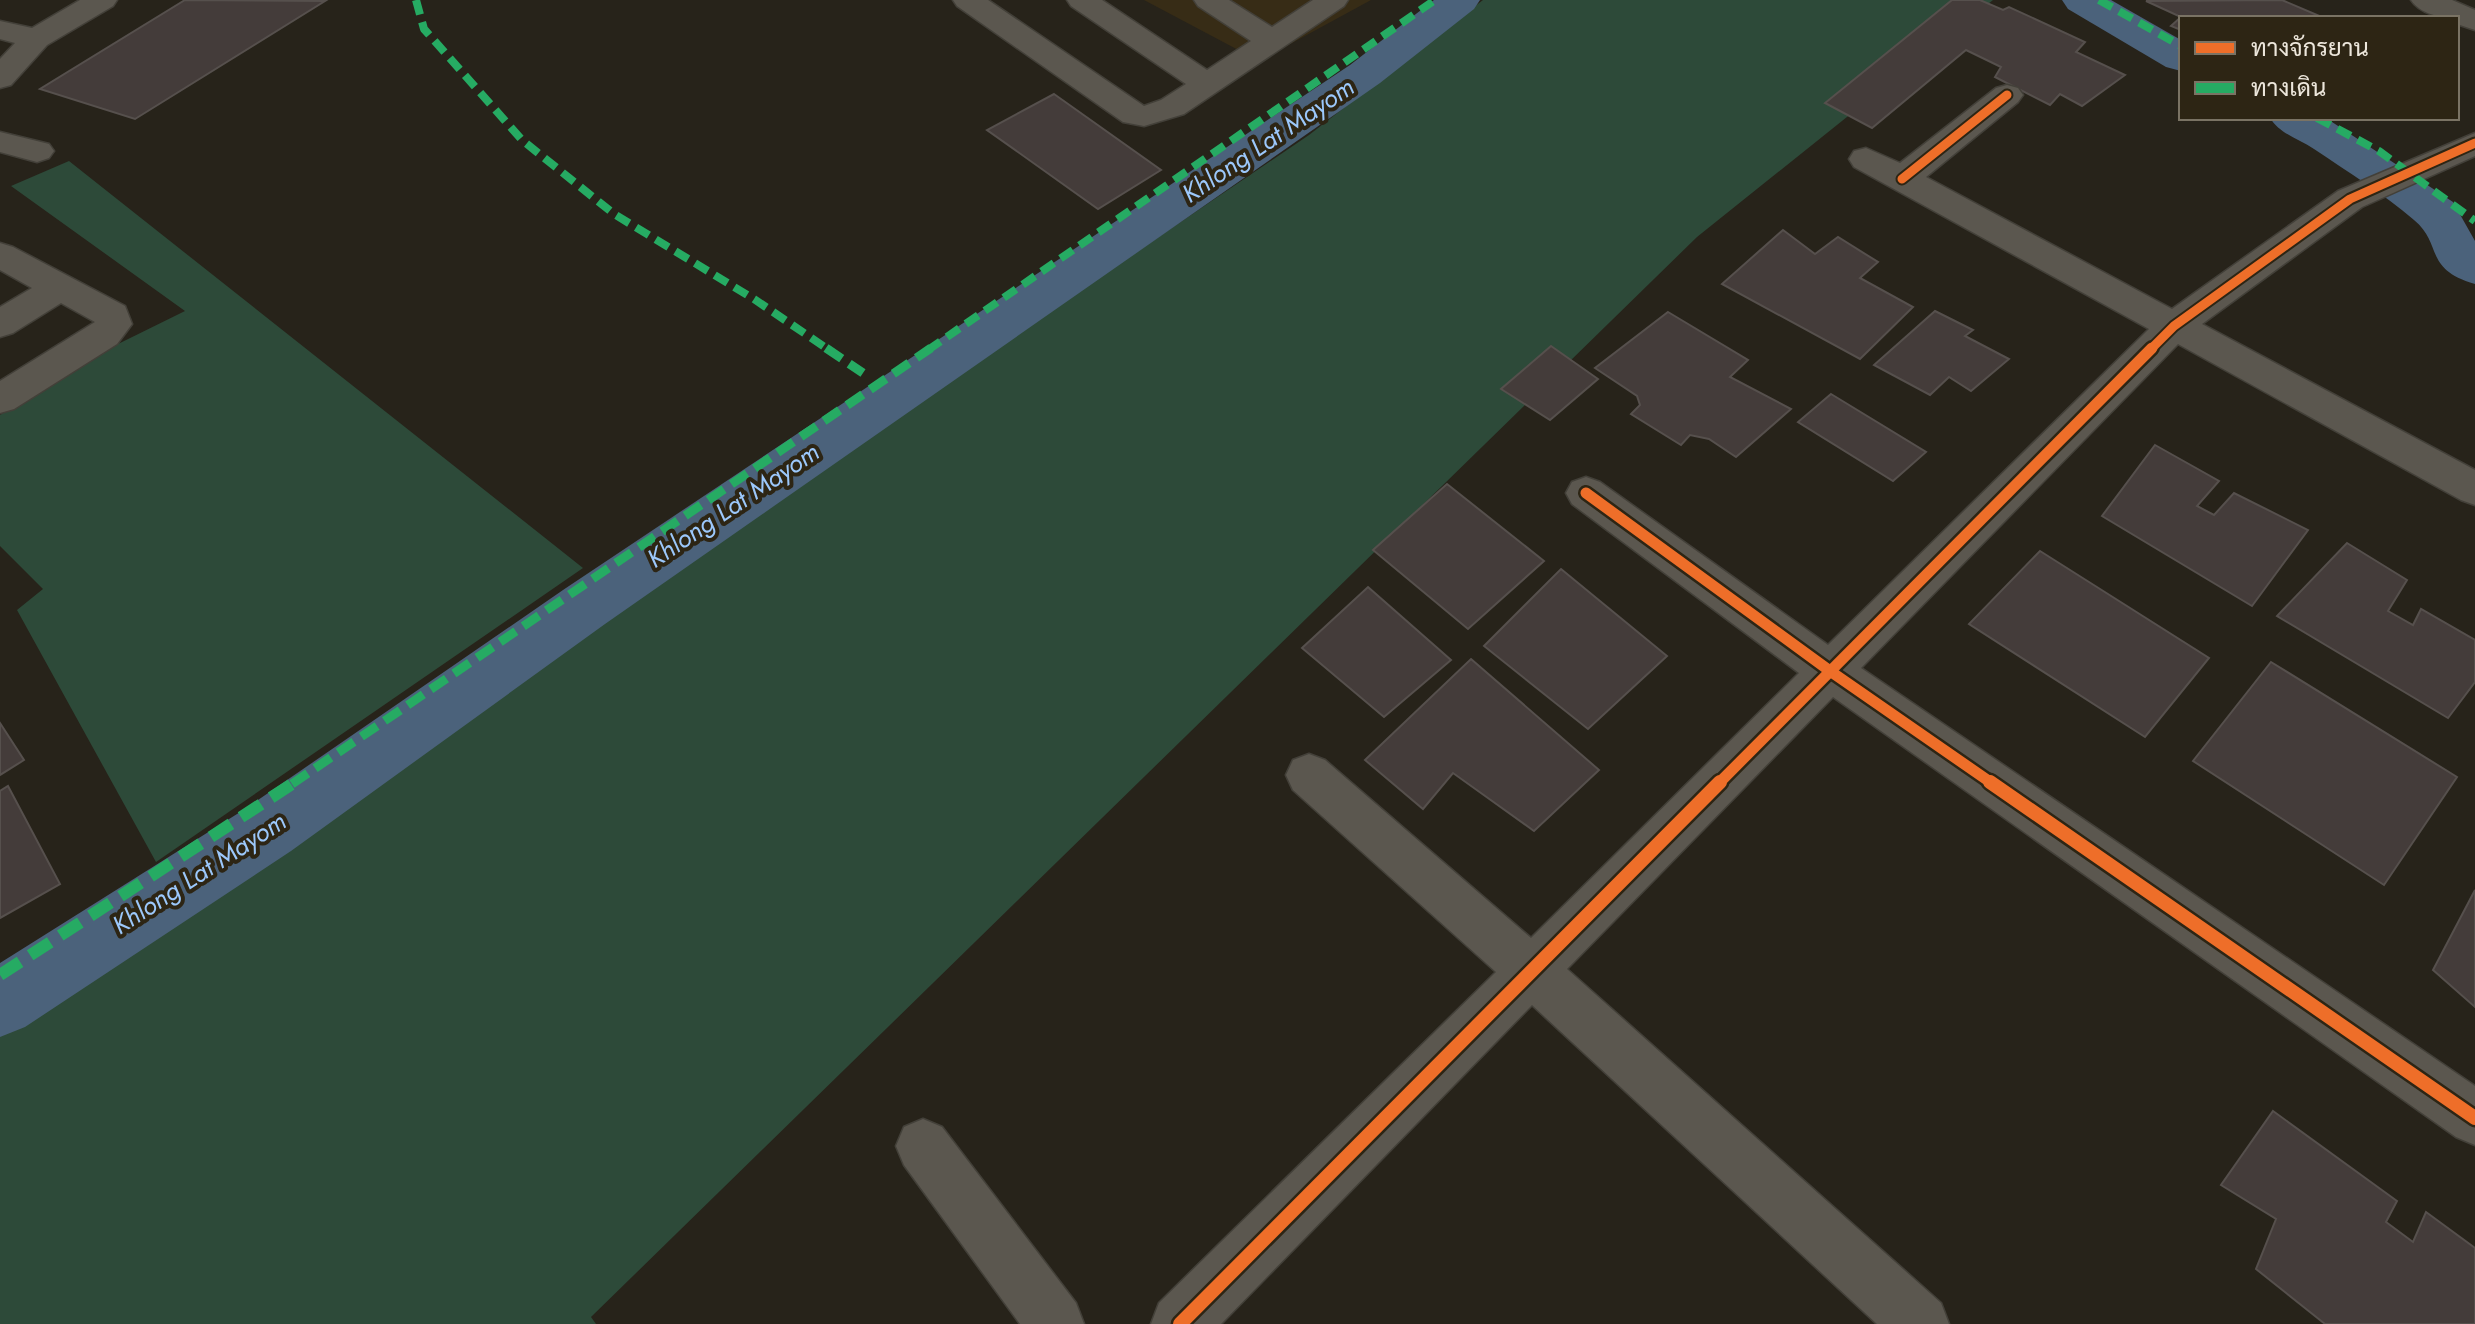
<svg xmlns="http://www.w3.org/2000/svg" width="2475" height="1324" font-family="Jost,Sarabun,sans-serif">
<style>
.built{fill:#372c16}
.green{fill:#2d4a39}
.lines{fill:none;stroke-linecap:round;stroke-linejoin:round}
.canal{fill:#4b627b;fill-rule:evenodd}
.building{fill:#443c3a;stroke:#56504d;stroke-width:2}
.minor-casing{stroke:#434039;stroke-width:3}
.minor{fill:#5b574f;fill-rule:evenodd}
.quiet-far2{stroke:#26ab63;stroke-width:8;stroke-dasharray:15 8;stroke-linecap:butt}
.quiet-far1{stroke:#26ab63;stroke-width:9;stroke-dasharray:19 9;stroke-linecap:butt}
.quiet{stroke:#26ab63;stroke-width:12;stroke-dasharray:24 12;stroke-linecap:butt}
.cycleway-far2-casing{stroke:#2d2514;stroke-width:13}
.cycleway-far1-casing{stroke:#2d2514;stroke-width:16}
.cycleway-casing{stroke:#2d2514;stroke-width:19}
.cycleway-far2{stroke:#ee6e29;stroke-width:9}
.cycleway-far1{stroke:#ee6e29;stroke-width:11}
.cycleway{stroke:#ee6e29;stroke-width:14}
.labels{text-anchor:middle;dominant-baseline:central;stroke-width:8;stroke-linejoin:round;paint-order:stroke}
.water-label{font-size:26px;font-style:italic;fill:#9cc8fb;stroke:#2d2514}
</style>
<rect width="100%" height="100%" fill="#27231a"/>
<polygon class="built" points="1144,0 1371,0 1259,61"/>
<g class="green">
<polygon points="1483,0 1993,0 1697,237 591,1317 596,1324 0,1324 0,1019 293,834 627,592 939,386 1309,135"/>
<polygon points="69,161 583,568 156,862 17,610 43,589 0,546 0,415 118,344 185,311 11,186"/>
</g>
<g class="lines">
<g class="canal">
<polygon points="1434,0 1480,0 1474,9 1380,83 605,624 291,851 25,1027 0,1037 0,963 245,809 563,590 1350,65"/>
<polygon points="2062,0 2111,0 2181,40 2181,71 2166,67 2068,9"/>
<path d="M 2270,118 L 2326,118 L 2453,202 L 2475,241 L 2475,284 C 2423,269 2443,244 2414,220 C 2384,194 2348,172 2314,149 C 2299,139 2280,134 2270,118 Z"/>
</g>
</g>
<g class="building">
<polygon points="185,0 325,1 135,119 40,89"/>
<polygon points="1952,0 1980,0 2003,10 2009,7 2085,42 2076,52 2125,75 2082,106 2060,94 2050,105 1995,77 2001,67 1966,50 1872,128 1825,103"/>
<polygon points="2282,0 2324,18 2181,18 2181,30 2171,26 2181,17 2146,1"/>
<polygon points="1054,94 1161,170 1098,209 987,130"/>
<polygon points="1783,230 1815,254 1838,237 1878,262 1860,278 1913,307 1860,359 1722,284"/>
<polygon points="1935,311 1973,330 1965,336 2009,359 1971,391 1949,377 1930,395 1874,365"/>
<polygon points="1668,312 1748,360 1730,377 1791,409 1736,457 1709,439 1690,435 1681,445 1631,414 1640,405 1637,396 1595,368"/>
<polygon points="1551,346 1598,379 1550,420 1501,389"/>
<polygon points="1831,394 1926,452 1893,481 1798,422"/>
<polygon points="2155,445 2219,481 2197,506 2214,515 2234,493 2308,530 2252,606 2102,516"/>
<polygon points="1447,484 1544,561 1468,629 1373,550"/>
<polygon points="2347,543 2407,580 2388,611 2413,625 2421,609 2475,640 2475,682 2448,718 2277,616"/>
<polygon points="2040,551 2209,658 2145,737 1969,624"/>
<polygon points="1561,569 1667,656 1588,729 1484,646"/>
<polygon points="1368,587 1451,660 1384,717 1302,648"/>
<polygon points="1471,659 1599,770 1534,831 1453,773 1423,809 1365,760"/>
<polygon points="2271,662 2457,777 2384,885 2193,761"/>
<polygon points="0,723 24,760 0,775"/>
<polygon points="8,786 60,884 0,918 0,791"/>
<polygon points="2475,890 2475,1007 2433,970"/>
<polygon points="2273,1111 2397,1201 2386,1222 2413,1242 2426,1212 2475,1248 2475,1324 2325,1324 2256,1269 2276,1219 2221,1185"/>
</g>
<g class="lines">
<defs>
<g id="minor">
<polygon points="80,0 117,0 113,6 47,45 11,85 0,88 0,59 15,43 0,39 0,21 32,28"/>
<polygon points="953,0 988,0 1144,106 1161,100 1186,84 1071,6 1067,0 1102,0 1207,70 1251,41 1198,6 1194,0 1229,0 1272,27 1313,0 1348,0 1344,6 1184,114 1144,126 1123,122 957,6"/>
<path d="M 2411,0 L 2452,0 L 2475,10 L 2475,30 L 2457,24 L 2457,18 C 2441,18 2420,14 2411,0 Z"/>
<polygon points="2007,85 2018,88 2023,95 2018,102 1926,177 2172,309 2338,191 2475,133 2475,156 2362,207 2202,324 2475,470 2475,505 2461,500 2178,344 1861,668 2475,1086 2475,1145 2456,1137 1833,697 1567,969 1941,1303 1949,1324 1877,1324 1532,1005 1221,1324 1151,1324 1159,1303 1496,972 1293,790 1286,775 1293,760 1309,754 1325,760 1531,938 1799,673 1572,504 1566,493 1572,482 1586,477 1600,482 1828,645 2149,329 1854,167 1849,159 1854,151 1866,148 1900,163 1996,88"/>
<polygon points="0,132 49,144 54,151 49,158 37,162 0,152"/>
<polygon points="0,243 13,247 125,306 132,324 117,344 14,409 0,413 0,381 95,322 61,303 13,333 0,337 0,307 32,288 0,270"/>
<polygon points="923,1119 942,1127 1076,1303 1084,1324 1020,1324 904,1165 896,1146 904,1127"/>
</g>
</defs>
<use href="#minor" class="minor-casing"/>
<use href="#minor" class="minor"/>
<g class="quiet-far2">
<polyline points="416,0 424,29 522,140 614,214 754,299 829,350"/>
<polyline points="2099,0 2181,46"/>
<polyline points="2317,118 2379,151 2475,221"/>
<polyline points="928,350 1435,0"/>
</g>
<g class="quiet-far1">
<polyline points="826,348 863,373"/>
<polyline points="292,784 931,348"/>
</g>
<polyline class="quiet" points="0,975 295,782"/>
<defs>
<g id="cycleway-far2">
<polyline points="1902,179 2007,95"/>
<polyline points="2150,350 2174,326 2350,199 2475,143"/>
</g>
<g id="cycleway-far1">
<polyline points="1586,493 1830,671 1993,784"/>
<polyline points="1718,784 2152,348"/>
</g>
<g id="cycleway">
<polyline points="1990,782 2475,1118"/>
<polyline points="1180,1324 1720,782"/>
</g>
</defs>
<use href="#cycleway-far2" class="cycleway-far2-casing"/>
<use href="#cycleway-far1" class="cycleway-far1-casing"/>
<use href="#cycleway" class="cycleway-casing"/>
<use href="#cycleway-far2" class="cycleway-far2"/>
<use href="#cycleway-far1" class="cycleway-far1"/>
<use href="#cycleway" class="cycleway"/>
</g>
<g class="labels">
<g class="water-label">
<text transform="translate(1268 140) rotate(-34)">Khlong Lat Mayom</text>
<text transform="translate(733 505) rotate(-34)">Khlong Lat Mayom</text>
<text transform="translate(199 873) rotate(-33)">Khlong Lat Mayom</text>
</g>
</g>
<rect x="2179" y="16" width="280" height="104" fill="#2d2514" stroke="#7a7364" stroke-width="2"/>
<rect x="2195" y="42" width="40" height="12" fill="#ee6e29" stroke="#7a7364" stroke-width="2"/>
<text x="2251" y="56" font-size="24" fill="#ede7dc">ทางจักรยาน</text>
<rect x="2195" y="82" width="40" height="12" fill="#26ab63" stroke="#7a7364" stroke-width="2"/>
<text x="2251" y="96" font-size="24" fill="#ede7dc">ทางเดิน</text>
</svg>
